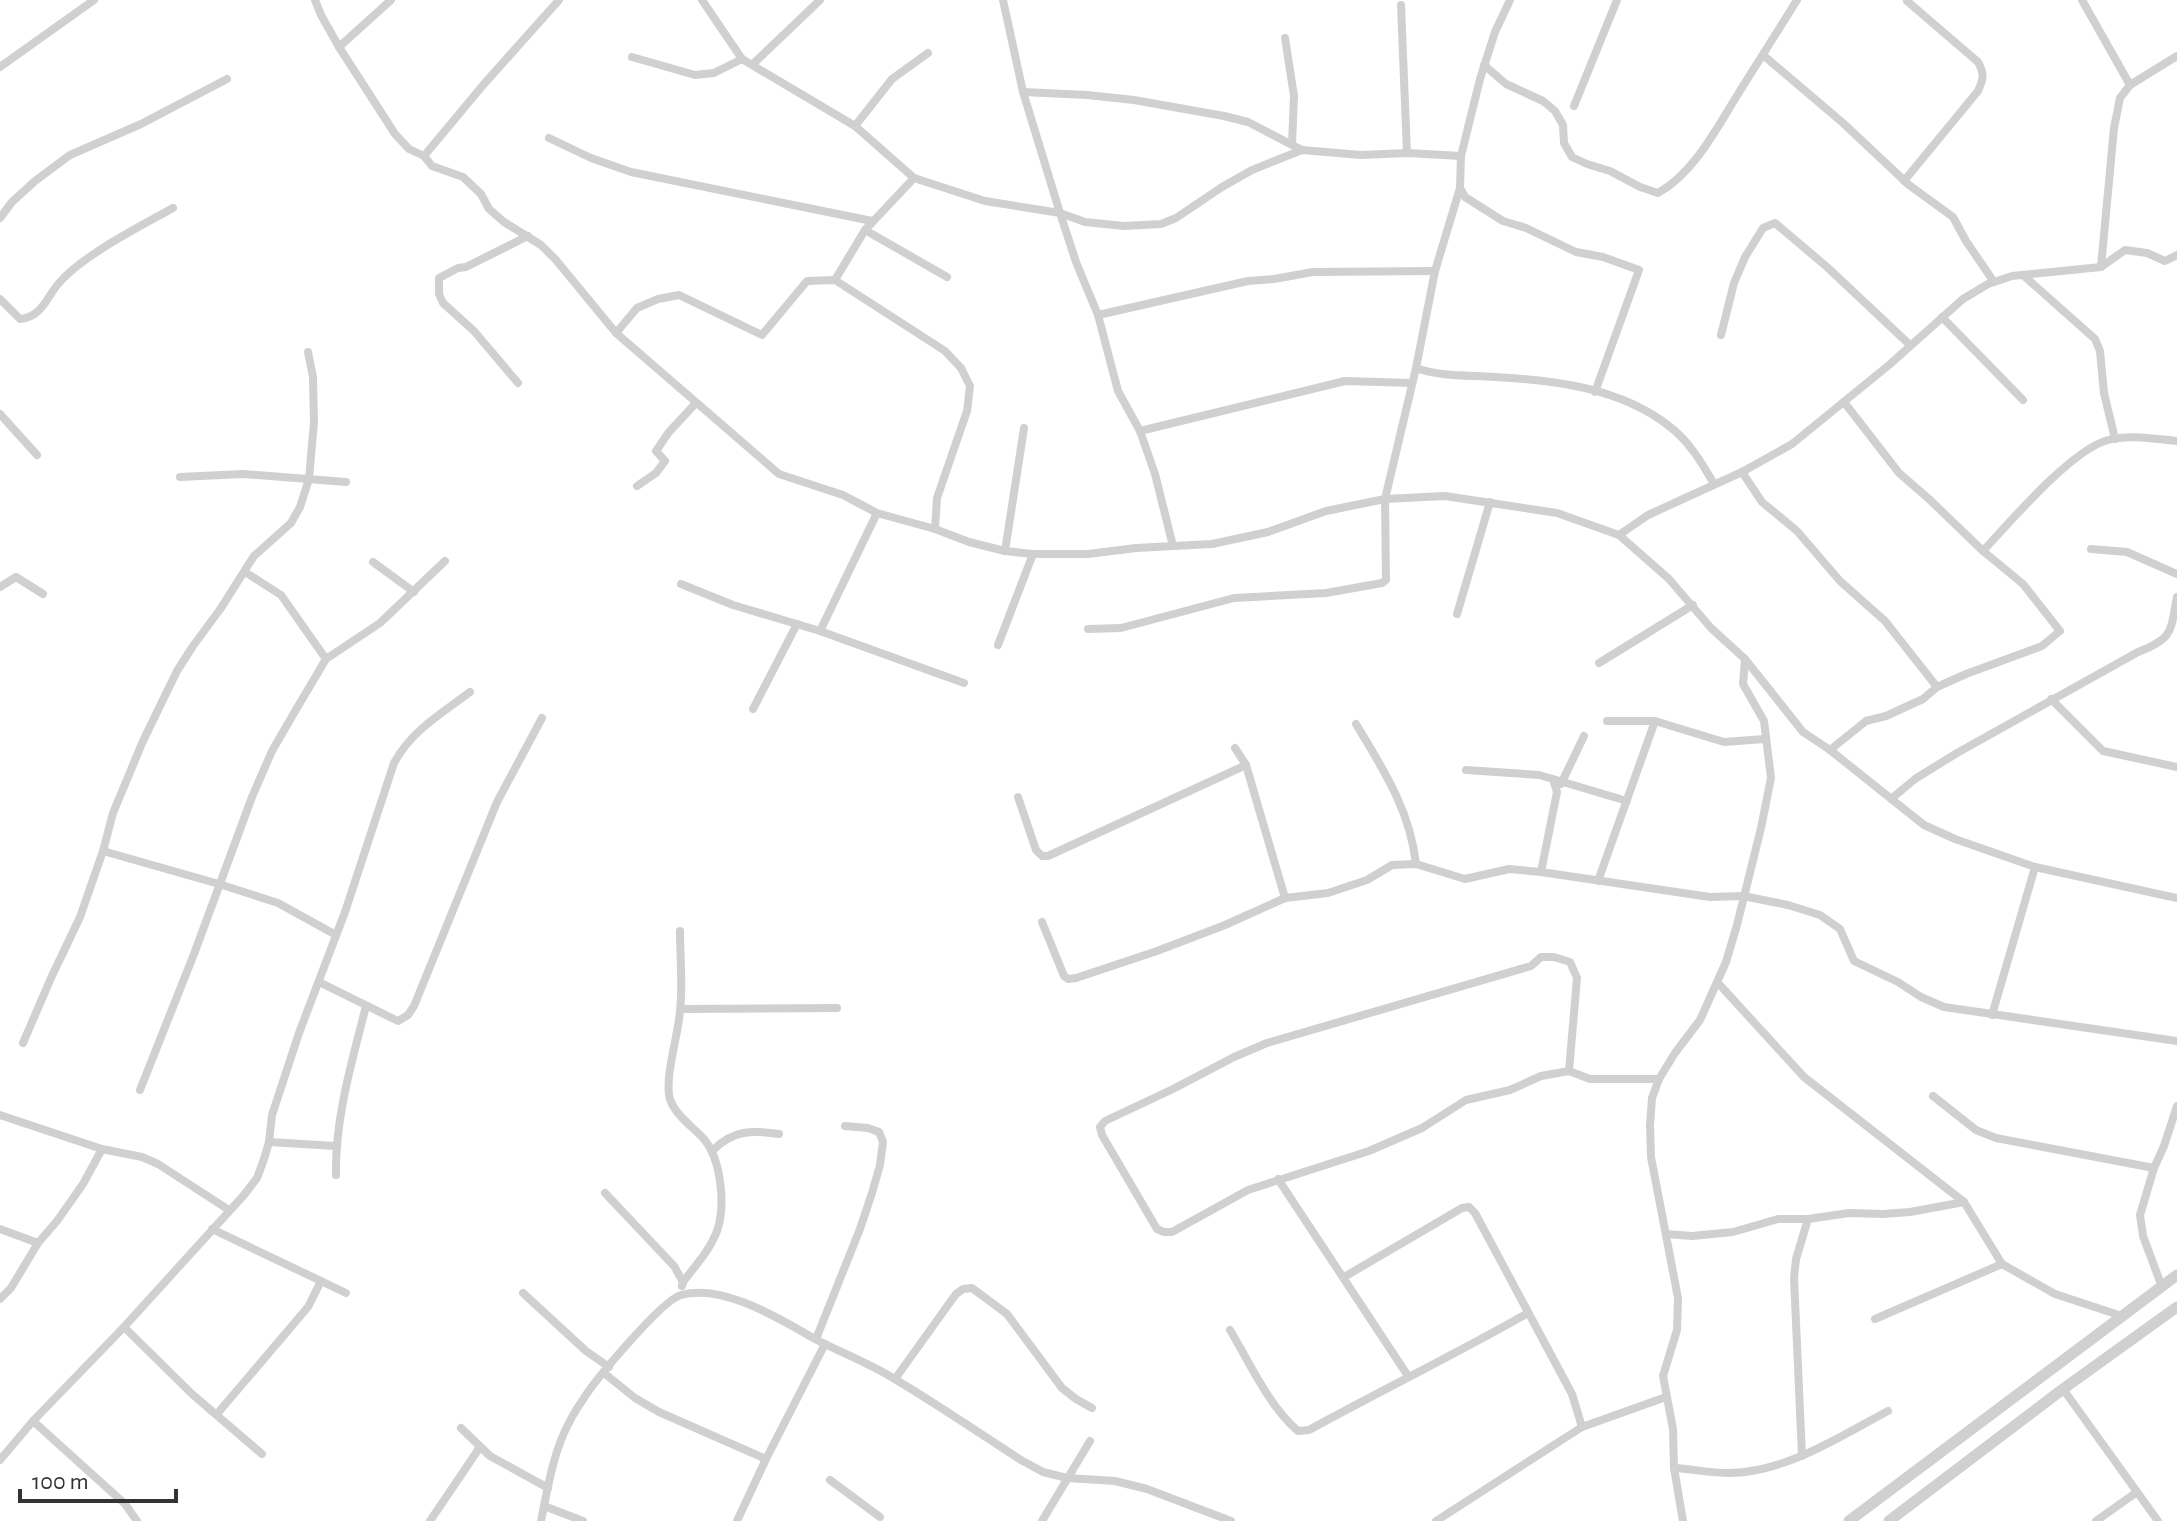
<svg xmlns="http://www.w3.org/2000/svg" width="2177" height="1521" font-family="'Alegreya Sans',sans-serif">
<style>
.lines{fill:none;stroke-linecap:round;stroke-linejoin:round}
.minor{stroke:#d0d0d0;stroke-width:8}
.tertiary{stroke:#d0d0d0;stroke-width:11}
</style>
<rect width="100%" height="100%" fill="#fff"/>
<g class="lines">
<g class="minor">
<polyline points="315,0 321,15 339,47 395,134 409,149 424,156 432,166 463,177 481,194 489,209 504,222 541,245 556,260 616,333 779,474 843,495 877,513 935,529 969,542 1005,551 1033,554 1088,554 1136,548 1212,544 1268,532 1326,511 1385,499 1445,496 1557,513 1619,535 1669,579 1711,628 1745,659 1743,684 1764,721 1771,778 1761,828 1737,925 1726,962 1700,1020 1675,1053 1659,1079 1652,1098 1650,1125 1651,1157 1678,1298 1677,1330 1663,1376 1673,1429 1674,1468 1683,1521"/>
<polyline points="702,0 742,59 855,126 914,178 985,201 1060,213 1085,222 1124,226 1161,224 1176,218 1222,187 1252,170 1302,150 1361,155 1407,153 1461,156"/>
<polyline points="1003,0 1023,92 1060,213 1076,262 1098,315 1118,391 1140,431 1155,474 1173,546"/>
<polyline points="2082,0 2130,85"/>
<polyline points="1401,5 1407,153"/>
<polyline points="1285,38 1294,96 1292,145"/>
<polyline points="339,47 391,0"/>
<polyline points="1763,55 1843,123 1909,185 1953,217 1966,241 1994,282"/>
<polyline points="632,57 695,75 714,73 742,59"/>
<polyline points="753,64 820,0"/>
<path d="M 1484,65 L 1506,84 L 1543,101 L 1555,111 L 1563,125 L 1564,143 L 1572,157 L 1587,164 L 1610,171 L 1640,187 L 1658,193 C 1694,173 1717,128 1738,94 C 1758,62 1778,31 1797,0"/>
<polyline points="0,67 94,0"/>
<polyline points="1023,92 1087,95 1134,100 1224,116 1248,122 1302,150"/>
<polyline points="1574,106 1617,0"/>
<polyline points="855,126 892,79 928,53"/>
<polyline points="549,138 591,158 631,172 872,221"/>
<polyline points="424,156 484,84 559,0"/>
<path d="M 1904,181 L 1978,91 C 1983,80 1985,74 1978,62 L 1907,1"/>
<polyline points="1460,188 1465,197 1503,221 1526,228 1576,252 1603,257 1639,270 1595,392"/>
<polyline points="0,218 12,202 35,181 70,155 141,124 227,79"/>
<polyline points="865,230 947,277"/>
<polyline points="2101,267 2114,128 2120,98 2130,85 2177,56"/>
<polyline points="2023,275 2095,339 2100,351 2104,393 2115,439"/>
<polyline points="835,280 865,230 914,178"/>
<path d="M 0,299 L 20,319 C 42,317 46,298 59,283 C 83,255 141,226 173,208"/>
<polyline points="1098,315 1248,281 1274,279 1313,272 1435,271"/>
<polyline points="1942,317 2023,400"/>
<polyline points="616,333 637,308 658,299 679,295 762,335 807,281 835,280 945,351 961,368 970,386 967,411 937,498 935,529"/>
<polyline points="1721,335 1734,283 1745,257 1763,228 1775,223 1827,267 1910,345"/>
<path d="M 1416,368 C 1442,377 1467,375 1495,377 C 1554,380 1621,388 1669,426 C 1689,441 1702,463 1714,484"/>
<polyline points="518,383 474,331 443,303 439,294 439,278 458,268 466,267 528,236"/>
<polyline points="0,414 37,455"/>
<polyline points="1140,431 1345,381 1412,383"/>
<polyline points="1742,472 1762,502 1797,531 1840,581 1885,621 1937,687"/>
<polyline points="180,477 243,474 346,482"/>
<polyline points="637,486 656,473 665,461 656,451 669,432 695,404"/>
<polyline points="1619,535 1648,515 1742,472 1792,444 1889,365 1963,299 1988,284 2012,276 2101,267 2125,250 2147,253 2165,261 2177,255"/>
<polyline points="2091,549 2127,552 2177,574"/>
<polyline points="1005,551 1024,428"/>
<path d="M 1983,551 C 2010,522 2071,450 2108,440 C 2130,434 2155,439 2177,441"/>
<polyline points="373,562 414,592"/>
<polyline points="245,572 281,595 326,659"/>
<polyline points="681,584 733,605 820,631 964,683"/>
<polyline points="0,587 16,577 43,594"/>
<polyline points="1457,614 1490,502"/>
<polyline points="1088,629 1121,628 1234,598 1326,593 1382,583 1386,580 1385,499 1416,368 1435,271 1460,188 1461,156 1480,79 1495,32 1510,0"/>
<polyline points="820,631 877,513"/>
<polyline points="998,645 1033,554"/>
<polyline points="1745,659 1803,732 1830,750 1924,825 1955,839 2035,867 2177,898"/>
<polyline points="1599,663 1693,605"/>
<polyline points="2051,699 2103,751 2177,767"/>
<polyline points="753,709 797,624"/>
<polyline points="1607,721 1655,721 1724,742 1765,739"/>
<path d="M 1356,724 C 1383,769 1410,810 1416,864"/>
<polyline points="1235,748 1246,765 1285,898"/>
<polyline points="1830,750 1866,721 1886,716 1923,699 1937,687 1966,674 2042,646 2060,631 2023,584 1983,551 1929,499 1899,473 1844,402"/>
<polyline points="1466,770 1539,775 1553,779 1557,792 1541,872"/>
<polyline points="1553,779 1627,801"/>
<polyline points="1561,784 1584,736"/>
<polyline points="1018,797 1036,850 1042,856 1048,856 1246,765"/>
<path d="M 1891,799 L 1915,779 L 1957,753 L 2138,652 C 2174,638 2170,632 2177,597"/>
<polyline points="103,851 219,884 278,903 336,935"/>
<polyline points="1598,881 1655,721"/>
<polyline points="1042,922 1064,976 1068,979 1076,978 1157,951 1225,925 1285,898 1328,893 1367,880 1392,865 1416,864 1465,879 1509,869 1541,872 1710,897 1743,896 1788,905 1820,915 1840,929 1854,961 1898,982 1921,997 1944,1007 2177,1041"/>
<path d="M 680,931 C 680,957 683,985 680,1011 C 678,1036 666,1072 669,1095 C 672,1113 692,1126 703,1138 C 721,1158 726,1205 717,1231 C 710,1250 695,1266 683,1282"/>
<polyline points="319,982 398,1021 408,1015 414,1006 497,802 542,718"/>
<polyline points="1718,983 1804,1077 1964,1202 2002,1264 2055,1294 2122,1316"/>
<polyline points="681,1009 837,1008"/>
<polyline points="1992,1015 2035,867"/>
<polyline points="23,1043 51,978 80,917 103,851 113,813 143,741 177,671 193,646 221,608 254,556 291,523 300,507 309,479 314,422 313,377 308,352"/>
<polyline points="1569,1071 1577,978 1570,962 1554,957 1541,957 1531,966 1267,1043 1234,1057 1173,1089 1105,1121 1100,1127 1102,1135 1157,1229 1164,1232 1172,1232 1248,1190 1369,1151 1422,1128 1466,1100 1510,1090 1541,1076 1569,1071 1590,1079 1659,1079"/>
<polyline points="140,1090 194,954 252,797 272,751 294,713 326,659 380,623 445,561"/>
<polyline points="1933,1096 1976,1130 1996,1138 2154,1168"/>
<polyline points="0,1115 102,1149 142,1157 158,1164 229,1210"/>
<polyline points="269,1142 335,1146"/>
<path d="M 713,1150 C 733,1130 752,1130 779,1134"/>
<path d="M 336,1175 C 335,1117 352,1062 366,1006"/>
<polyline points="1278,1179 1408,1376"/>
<polyline points="605,1193 674,1266 683,1282 682,1286"/>
<polyline points="0,1229 38,1243"/>
<polyline points="212,1229 346,1293"/>
<polyline points="1666,1234 1692,1236 1733,1232 1778,1219 1808,1219 1849,1213 1883,1214 1910,1212 1964,1202"/>
<polyline points="1344,1277 1462,1208 1469,1207 1475,1213 1572,1394 1582,1427"/>
<polyline points="2162,1287 2143,1236 2140,1215 2154,1168 2164,1146 2177,1106"/>
<polyline points="523,1293 586,1351 609,1367"/>
<polyline points="0,1299 11,1288 38,1243 57,1221 83,1184 102,1149"/>
<polyline points="1875,1319 2002,1264"/>
<polyline points="124,1327 192,1394 262,1454"/>
<path d="M 1230,1330 C 1250,1363 1268,1405 1298,1431 L 1309,1430 C 1382,1390 1456,1354 1528,1313"/>
<polyline points="816,1339 860,1229 872,1193 880,1165 883,1142 879,1132 868,1128 845,1126"/>
<polyline points="604,1373 635,1398 659,1412 766,1459"/>
<polyline points="895,1379 956,1294 963,1289 972,1288 1007,1314 1062,1388 1076,1399 1092,1408"/>
<polyline points="2063,1389 2158,1521"/>
<polyline points="217,1414 308,1307 321,1281"/>
<polyline points="33,1421 125,1504 137,1521"/>
<polyline points="461,1428 490,1456 548,1488"/>
<polyline points="1802,1456 1794,1278 1796,1259 1808,1219"/>
<path d="M 0,1460 L 33,1421 L 124,1327 L 244,1195 L 257,1178 L 264,1159 L 269,1142 L 272,1115 L 299,1033 L 345,912 L 394,763 C 411,731 442,713 470,692"/>
<path d="M 1674,1468 C 1692,1469 1711,1473 1729,1473 C 1787,1472 1839,1437 1888,1411"/>
<polyline points="830,1480 880,1517"/>
<polyline points="544,1506 583,1521"/>
<polyline points="430,1521 480,1447"/>
<path d="M 541,1521 C 547,1492 552,1460 564,1433 C 569,1422 575,1411 582,1401 C 594,1381 662,1300 681,1295 C 724,1283 781,1320 817,1340 C 842,1353 868,1363 893,1378 C 937,1404 979,1433 1021,1460 L 1043,1472 L 1067,1478 L 1115,1481 L 1147,1489 L 1231,1521"/>
<polyline points="737,1521 766,1459 825,1344"/>
<polyline points="1042,1521 1090,1441"/>
<polyline points="1436,1521 1582,1427 1666,1397"/>
<polyline points="2096,1521 2137,1492"/>
</g>
<g class="tertiary">
<polyline points="1849,1521 2177,1275"/>
<polyline points="1889,1521 2063,1389 2177,1307"/>
</g>
</g>
<path d="M20 1489v12h156v-12" fill="none" stroke="#333333" stroke-width="4"/>
<text x="32" y="1489" font-size="24" fill="#333333" stroke="#ffffff" stroke-width="6" paint-order="stroke">100 m</text>
</svg>
